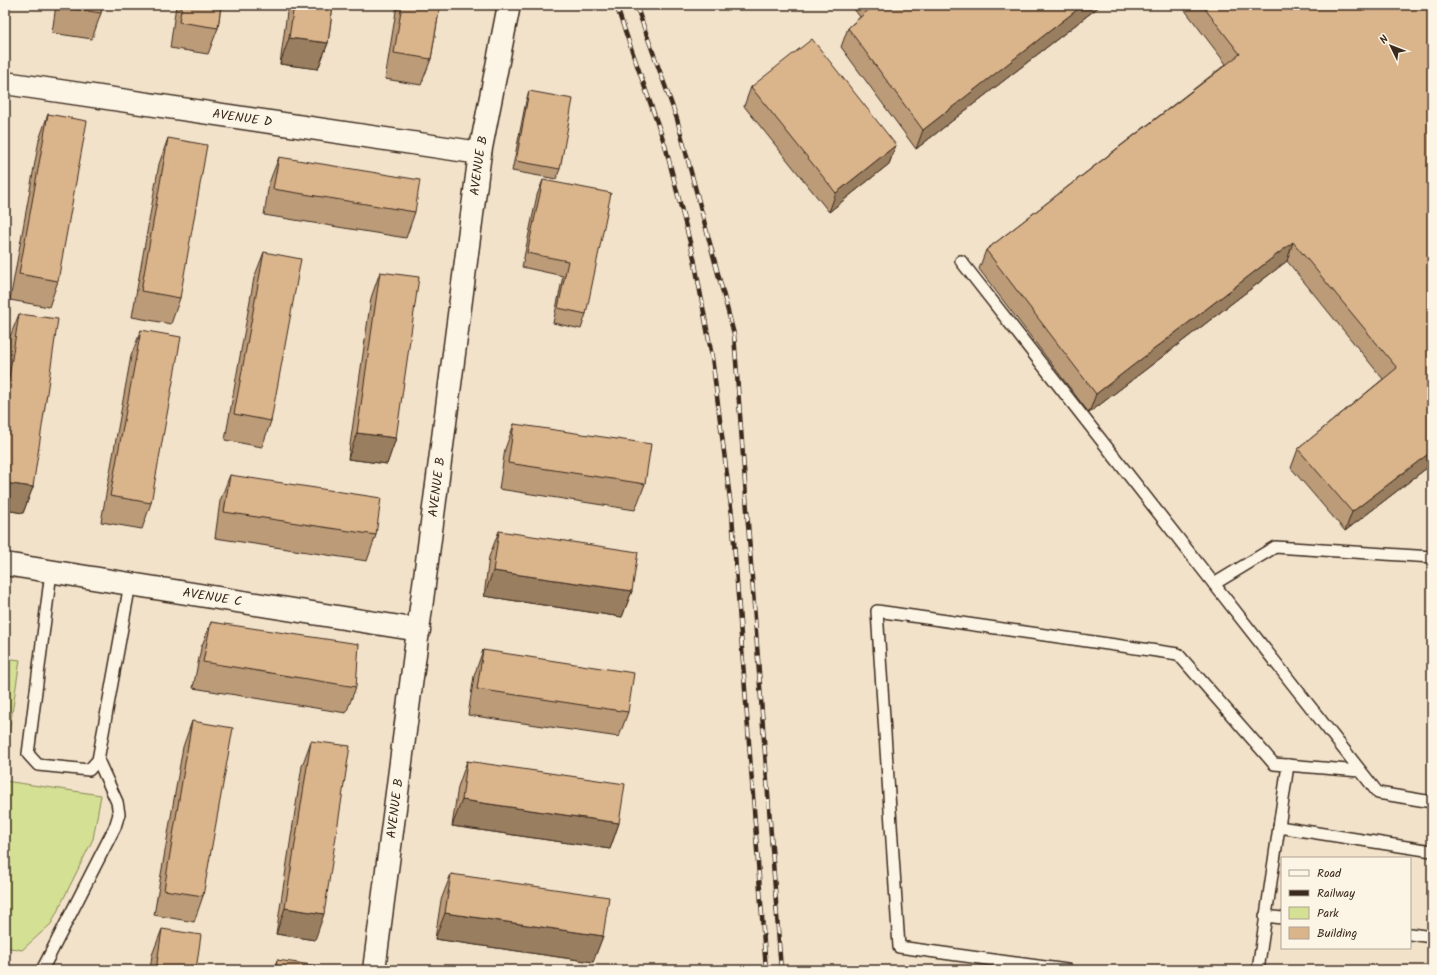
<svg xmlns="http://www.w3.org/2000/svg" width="1437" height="975" font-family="Kalam,sans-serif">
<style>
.green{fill:#d4e093;stroke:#888558}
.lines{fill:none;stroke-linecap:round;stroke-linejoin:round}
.service-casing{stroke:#3b2a1e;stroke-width:14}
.minor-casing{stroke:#3b2a1e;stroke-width:25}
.service{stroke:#fcf5e5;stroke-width:11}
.minor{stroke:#fcf5e5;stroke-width:22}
.rail-casing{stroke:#3b2a1e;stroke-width:4.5}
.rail{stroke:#fcf5e5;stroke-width:3;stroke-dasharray:9;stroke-linecap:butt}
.wall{fill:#bb9b78;stroke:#3b2a1e}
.shaded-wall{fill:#997e61;stroke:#3b2a1e}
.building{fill:#dab48b;stroke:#3b2a1e}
.labels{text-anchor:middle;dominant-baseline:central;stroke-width:4;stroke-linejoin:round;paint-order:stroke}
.street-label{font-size:13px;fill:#3b2a1e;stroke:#fcf5e5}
</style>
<rect width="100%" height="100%" fill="#f2e2ca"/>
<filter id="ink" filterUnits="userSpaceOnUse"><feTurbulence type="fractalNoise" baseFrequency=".025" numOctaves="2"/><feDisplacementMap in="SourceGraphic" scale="8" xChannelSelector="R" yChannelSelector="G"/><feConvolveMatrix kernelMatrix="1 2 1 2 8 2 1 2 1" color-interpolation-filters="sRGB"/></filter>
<g filter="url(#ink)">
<g class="green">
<polygon points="5,658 20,660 5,760"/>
<polygon points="5,781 101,795 93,839 51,924 22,950 5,947"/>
</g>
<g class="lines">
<defs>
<g id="service">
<polyline points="961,261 1214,584"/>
<polyline points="1432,557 1275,547 1214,584 1378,793 1432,802"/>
<polyline points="51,572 28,754 38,765 89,770 98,760 130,584"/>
<polyline points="1288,765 1279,827 1432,851"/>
<polyline points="1265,916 1282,918"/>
<polyline points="1410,934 1432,937"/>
<polyline points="42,970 115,827 119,814 117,802 98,760"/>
<polyline points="1067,970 899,947 877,611 1178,654 1274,764 1360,771"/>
<polyline points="1258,970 1279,827"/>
</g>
<g id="minor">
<path id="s1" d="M 5,83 L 480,153"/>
<path id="s2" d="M 5,564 L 419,630"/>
<path id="s3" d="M 374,970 L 480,153 L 509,5"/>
</g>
</defs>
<use href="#service" class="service-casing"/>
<use href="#minor" class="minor-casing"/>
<use href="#service" class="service"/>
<use href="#minor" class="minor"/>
<defs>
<g id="rail">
<polyline points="616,5 665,145 694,258 712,357 732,515 766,970"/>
<polyline points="636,5 677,119 734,334 781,970"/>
</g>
</defs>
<use href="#rail" class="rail-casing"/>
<use href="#rail" class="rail"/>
</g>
<g class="wall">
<polygon points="56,5 102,5 101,13 92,39 52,33"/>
<polygon points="176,5 221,5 218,28 208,54 170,48"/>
<polygon points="288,5 333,5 328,43 318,69 280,64"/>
<polygon points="397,5 440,5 431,59 421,85 385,79"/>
<polygon points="851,5 1101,5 916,149 841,47 848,28 860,17"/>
<polygon points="1181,5 1432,5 1432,464 1345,531 1291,468 1298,449 1383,379 1287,261 1089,413 979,269 986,250 1226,64"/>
<polygon points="751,87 896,145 889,164 829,212 744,106"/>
<polygon points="529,91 560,169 556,179 512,171 526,101"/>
<polygon points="48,114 58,281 49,307 10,300 39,140"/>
<polygon points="168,138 180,298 171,324 132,317 159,164"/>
<polygon points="279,157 415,212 406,238 264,215 269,183"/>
<polygon points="543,180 586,314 581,329 553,323 563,276 522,267 537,195"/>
<polygon points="264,252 271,421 262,447 225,440 254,278"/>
<polygon points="380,272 396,438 387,464 348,459 371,298"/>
<polygon points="19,314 33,487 23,513 5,510 5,368 9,339"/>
<polygon points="141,330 151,503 142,529 101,522 131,356"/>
<polygon points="514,424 645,484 635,510 499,489 505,449"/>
<polygon points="230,475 376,535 367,561 215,538 220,501"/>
<polygon points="499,531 632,591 622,617 484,596 489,557"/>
<polygon points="211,622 356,687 346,713 193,688 201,648"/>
<polygon points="483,650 628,712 619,737 468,715 474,676"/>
<polygon points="192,721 203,896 194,922 154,915 183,747"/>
<polygon points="311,741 315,940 276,934 302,766"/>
<polygon points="467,761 619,823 610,849 452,826 458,787"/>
<polygon points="451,874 603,936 593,962 435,939 441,900"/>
<polygon points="162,929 196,970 150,970 152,955"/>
<polygon points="277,960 318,970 273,970"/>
</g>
<g class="shaded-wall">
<polygon points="1083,5 1101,5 916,149 923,130"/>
<polygon points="289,38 328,43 318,69 280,64"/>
<polygon points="896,145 889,164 829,212 836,193"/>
<polygon points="1293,242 1287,261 1089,413 1096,394"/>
<polygon points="357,433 396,438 387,464 348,459"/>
<polygon points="1432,451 1432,464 1345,531 1352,512"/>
<polygon points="5,483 33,487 23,513 5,510"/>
<polygon points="493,571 632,591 622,617 484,596"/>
<polygon points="462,800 619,823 610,849 452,826"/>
<polygon points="285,908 324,914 315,940 276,934"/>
<polygon points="445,913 603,936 593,962 435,939"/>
</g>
<g class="building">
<polygon points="61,5 102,5 101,13 61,7"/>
<polygon points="182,5 221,5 218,28 179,22"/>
<polygon points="294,5 333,5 328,43 289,38"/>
<polygon points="402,5 440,5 431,59 394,53"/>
<polygon points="872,5 1083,5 923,130 848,28 873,6"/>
<polygon points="1202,5 1432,5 1432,451 1352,512 1298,449 1397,368 1293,242 1096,394 986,250 1240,54"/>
<polygon points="812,39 896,145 836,193 751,87"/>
<polygon points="529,91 573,99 560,169 516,161"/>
<polygon points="48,114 87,121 58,281 19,274"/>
<polygon points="168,138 207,145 180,298 141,291"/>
<polygon points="279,157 420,180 415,212 273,189"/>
<polygon points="543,180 611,193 586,314 558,308 568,261 527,253"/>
<polygon points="264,252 301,259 271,421 234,414"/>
<polygon points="380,272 419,277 396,438 357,433"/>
<polygon points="19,314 58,319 33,487 5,483 5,403"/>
<polygon points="141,330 181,337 151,503 110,496"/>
<polygon points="514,424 651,444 645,484 508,463"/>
<polygon points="230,475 381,498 376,535 224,512"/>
<polygon points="499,531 638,552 632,591 493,571"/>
<polygon points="211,622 359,644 356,687 203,662"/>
<polygon points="483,650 634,673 628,712 477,689"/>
<polygon points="192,721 233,728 203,896 164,890"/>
<polygon points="311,741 350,746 324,914 285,908"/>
<polygon points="467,761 625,784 619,823 462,800"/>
<polygon points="451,874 609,897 603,936 445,913"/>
<polygon points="162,929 201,935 196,970 156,970"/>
<polygon points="277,960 319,966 318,970 276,970"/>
</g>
</g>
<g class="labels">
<g class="street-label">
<text stroke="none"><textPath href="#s1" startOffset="240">AVENUE D</textPath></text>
<text stroke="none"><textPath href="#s3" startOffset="811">AVENUE B</textPath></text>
<text stroke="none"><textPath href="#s3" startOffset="487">AVENUE B</textPath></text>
<text stroke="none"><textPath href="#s2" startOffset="210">AVENUE C</textPath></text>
<text stroke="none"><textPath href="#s3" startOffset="163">AVENUE B</textPath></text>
</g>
</g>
<rect width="1437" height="975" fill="none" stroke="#fcf5e5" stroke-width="20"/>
<rect x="10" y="10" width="1417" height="955" fill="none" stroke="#3b2a1e" stroke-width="1.5" filter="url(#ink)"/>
<rect x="1281" y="857" width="130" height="92" fill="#fcf5e5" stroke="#afa495"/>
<rect x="1289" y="870" width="20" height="6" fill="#fcf5e5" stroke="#afa495"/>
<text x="1317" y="877" font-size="12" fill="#3b2a1e">Road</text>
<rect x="1289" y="890" width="20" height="6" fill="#3b2a1e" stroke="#afa495"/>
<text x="1317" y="897" font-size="12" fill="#3b2a1e">Railway</text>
<rect x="1289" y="907" width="20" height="12" fill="#d4e093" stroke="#afa495"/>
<text x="1317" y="917" font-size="12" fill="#3b2a1e">Park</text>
<rect x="1289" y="927" width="20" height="12" fill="#dab48b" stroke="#afa495"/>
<text x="1317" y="937" font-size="12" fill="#3b2a1e">Building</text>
<g transform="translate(1391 46) rotate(313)" stroke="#fcf5e5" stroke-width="3" paint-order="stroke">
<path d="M0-3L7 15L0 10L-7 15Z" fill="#3b2a1e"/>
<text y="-6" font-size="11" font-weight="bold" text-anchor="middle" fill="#3b2a1e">N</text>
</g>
</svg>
